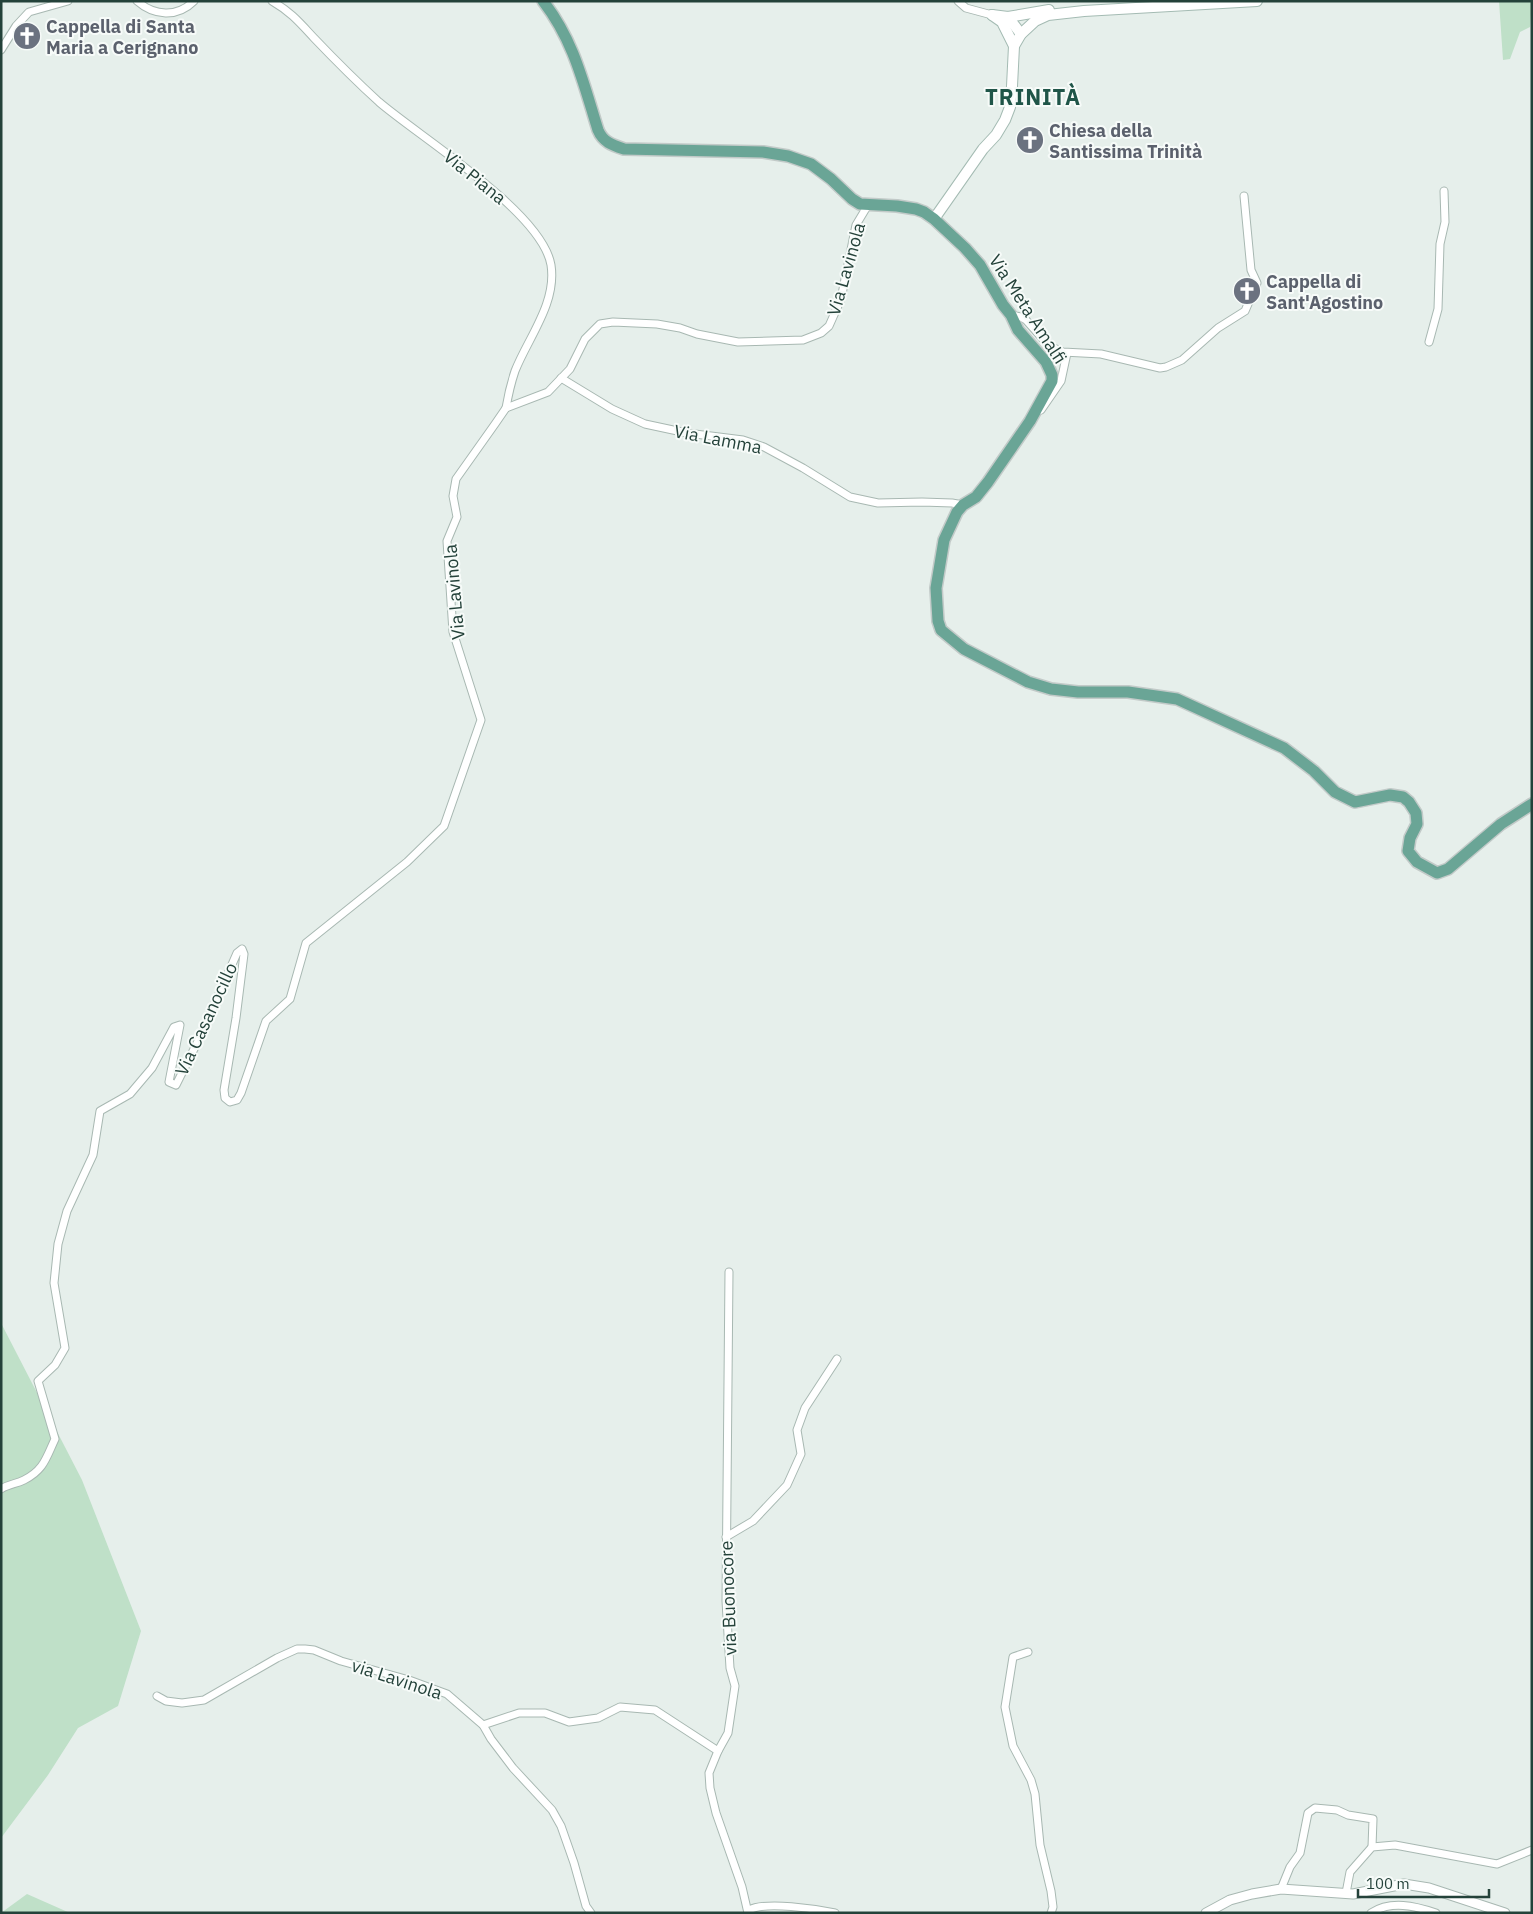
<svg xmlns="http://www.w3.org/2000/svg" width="1533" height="1914" font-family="'IBM Plex Sans',sans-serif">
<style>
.green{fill:#bfe0c8}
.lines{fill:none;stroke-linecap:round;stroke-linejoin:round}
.minor-casing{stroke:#a8b8b2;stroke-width:9}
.tertiary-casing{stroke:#a8b8b2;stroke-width:11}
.secondary-casing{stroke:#a4bbb3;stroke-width:12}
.primary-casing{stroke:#c2cac8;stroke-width:14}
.minor{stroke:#fff;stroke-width:7}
.tertiary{stroke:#fff;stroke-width:9}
.secondary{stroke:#fff;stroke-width:10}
.primary{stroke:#6aa596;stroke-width:11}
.labels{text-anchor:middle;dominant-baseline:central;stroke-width:4;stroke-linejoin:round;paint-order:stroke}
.worship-label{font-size:18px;font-weight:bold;fill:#5b616d;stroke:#f7fbf9;text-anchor:start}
.street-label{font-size:18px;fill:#24423a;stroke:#f7fbf9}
.district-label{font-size:22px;font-weight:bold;letter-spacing:1px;fill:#1f5548;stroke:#f7fbf9}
</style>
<rect width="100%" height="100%" fill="#e6efeb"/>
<g class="green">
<polygon points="1499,1 1532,1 1530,27 1520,32 1510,59 1503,60"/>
<polygon points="1,1323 82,1480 141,1631 118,1706 78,1728 48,1775 1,1838"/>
<polygon points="27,1894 70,1913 1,1913"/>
</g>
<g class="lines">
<defs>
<g id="minor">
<path d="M 137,1 C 154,16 177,18 194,1"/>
<path d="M 272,1 C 291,12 300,23 314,38 C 335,60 357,82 379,102 C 421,138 542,212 551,265 C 557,303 528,338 515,371 C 511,383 508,396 506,408"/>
<polyline points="958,1 966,8 992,15"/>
<polyline points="1,50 16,26 29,12 68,1"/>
<polyline points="1011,315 1021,317 1026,320 1042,338 1054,348 1063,352 1101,354 1160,368 1166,367 1182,360 1218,328 1245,311 1257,283 1251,270 1244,196"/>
<polyline points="1429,342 1438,309 1440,244 1445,222 1444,191"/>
<polyline points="561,378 612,409 645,424 687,433 743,440 764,447 803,468 850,497 878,503 922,502 952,503 963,505"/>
<polyline points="1041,410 1061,381 1067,353"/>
<polyline points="729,1272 726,1601 730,1668 735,1686 728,1733 718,1751 709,1773 710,1788 716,1813 742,1887 748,1913"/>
<path d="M 1,1489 C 9,1484 16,1484 24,1480 C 44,1470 46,1458 55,1439 L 38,1381 L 55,1365 L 65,1348 L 54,1283 L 58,1244 L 67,1211 L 93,1155 L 100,1111 L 130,1094 L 152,1068 L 174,1027 L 180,1025 L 169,1082 L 176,1085 L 202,1033 L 237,953 L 242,949 L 244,954 L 236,1018 L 224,1090 L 225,1098 L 230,1102 L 237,1100 L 241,1093 L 266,1021 L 290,999 L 306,943 L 407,862 L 444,826 L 481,720 L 453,632 L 447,541 L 457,517 L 453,496 L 456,479 L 495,424 L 506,408 L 548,392 L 570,369 L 585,339 L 600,324 L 613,322 L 657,324 L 680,328 L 697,334 L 738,342 L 803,340 L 821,333 L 829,326 L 841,299 L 856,225 L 868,205"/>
<polyline points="726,1537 753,1521 787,1485 801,1454 797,1430 805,1408 837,1359"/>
<polyline points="1028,1652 1013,1657 1005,1707 1013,1746 1031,1780 1035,1794 1040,1845 1051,1891 1053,1907 1051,1913"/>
<polyline points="157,1696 166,1701 182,1703 204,1700 277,1658 297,1649 305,1649 314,1650 341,1661 409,1680 447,1694 483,1725 491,1739 513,1768 552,1810 561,1826 574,1863 586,1906 591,1913"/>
<polyline points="483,1725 519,1713 545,1713 569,1722 598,1718 620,1707 655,1710 718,1751"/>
<polyline points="1281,1889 1290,1867 1300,1853 1308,1813 1315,1808 1337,1810 1348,1815 1373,1819 1372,1847"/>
<polyline points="1346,1893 1350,1872 1372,1847 1395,1845 1497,1864 1532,1850"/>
<path d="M 749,1910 C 766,1901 816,1909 835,1913"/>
<path d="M 1371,1913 C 1391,1900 1415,1906 1436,1913"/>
</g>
<polyline id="tertiary" points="1206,1913 1230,1900 1252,1894 1281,1889 1353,1894 1404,1884 1429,1888 1505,1913"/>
<g id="secondary">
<polyline points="992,15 1008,17 1049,10"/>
<polyline points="992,15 1002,22 1014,46"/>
<polyline points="1008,17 1021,34"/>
<polyline points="934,219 983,149 996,135 1005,120 1010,107 1012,86 1014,46 1021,34 1035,21 1048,15 1084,11 1257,1"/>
</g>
<path id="primary" d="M 543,1 C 574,41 583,82 598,130 C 603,142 612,145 624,149 L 763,152 L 788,156 L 811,164 L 831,179 L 852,199 L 860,204 L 897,206 L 916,209 L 924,212 L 934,219 L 965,248 L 980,265 L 1003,305 L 1011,315 L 1018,330 L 1046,362 L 1052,375 L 1052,381 L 1030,421 L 988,482 L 976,497 L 963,505 L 957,512 L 944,540 L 936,588 L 938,621 L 941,630 L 964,649 L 1028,682 L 1051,689 L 1078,692 L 1128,692 L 1177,699 L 1284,748 L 1314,771 L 1335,792 L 1355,802 L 1390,795 L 1403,797 L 1409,802 L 1416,813 L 1417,824 L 1410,838 L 1408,851 L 1417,862 L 1437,873 L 1448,869 L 1501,824 L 1532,804"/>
</defs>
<use href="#minor" class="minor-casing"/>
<use href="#tertiary" class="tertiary-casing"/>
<use href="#secondary" class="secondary-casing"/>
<use href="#primary" class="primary-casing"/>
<use href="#minor" class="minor"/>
<use href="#tertiary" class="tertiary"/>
<use href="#secondary" class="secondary"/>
<use href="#primary" class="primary"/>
</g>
<defs>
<symbol id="church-disc" viewBox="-11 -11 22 22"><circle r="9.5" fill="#6b7280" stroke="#f7fbf9"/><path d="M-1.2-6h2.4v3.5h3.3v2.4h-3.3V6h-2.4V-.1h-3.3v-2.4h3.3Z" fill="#fff"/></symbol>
</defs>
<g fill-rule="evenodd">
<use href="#church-disc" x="11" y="20" width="32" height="32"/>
<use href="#church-disc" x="1014" y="124" width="32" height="32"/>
<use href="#church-disc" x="1231" y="275" width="32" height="32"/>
</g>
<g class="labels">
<g class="worship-label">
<text x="46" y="26">Cappella di Santa<tspan x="46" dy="21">Maria a Cerignano</tspan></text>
<text x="1049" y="130">Chiesa della<tspan x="1049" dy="21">Santissima Trinità</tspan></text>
<text x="1266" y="281">Cappella di<tspan x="1266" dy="21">Sant'Agostino</tspan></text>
</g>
<g class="street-label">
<text transform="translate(475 177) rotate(39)">Via Piana</text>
<text transform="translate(846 269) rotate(-74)">Via Lavinola</text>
<text transform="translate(1028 309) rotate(57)">Via Meta Amalfi</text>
<text transform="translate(718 439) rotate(11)">Via Lamma</text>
<text transform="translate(454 592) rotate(-95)">Via Lavinola</text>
<text transform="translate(206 1019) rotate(-65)">Via Casanocillo</text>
<text transform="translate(728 1598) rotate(-92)">via Buonocore</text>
<text transform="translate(397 1679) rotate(18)">via Lavinola</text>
</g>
<g class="district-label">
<text x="1033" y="96">TRINITÀ</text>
</g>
</g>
<rect width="1533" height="1914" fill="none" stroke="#24423a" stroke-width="5"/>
<path d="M1358 1889v8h131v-8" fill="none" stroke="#24423a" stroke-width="2.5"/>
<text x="1366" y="1889" font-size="15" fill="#24423a" stroke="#f7fbf9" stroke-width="4" paint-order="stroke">100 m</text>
</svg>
